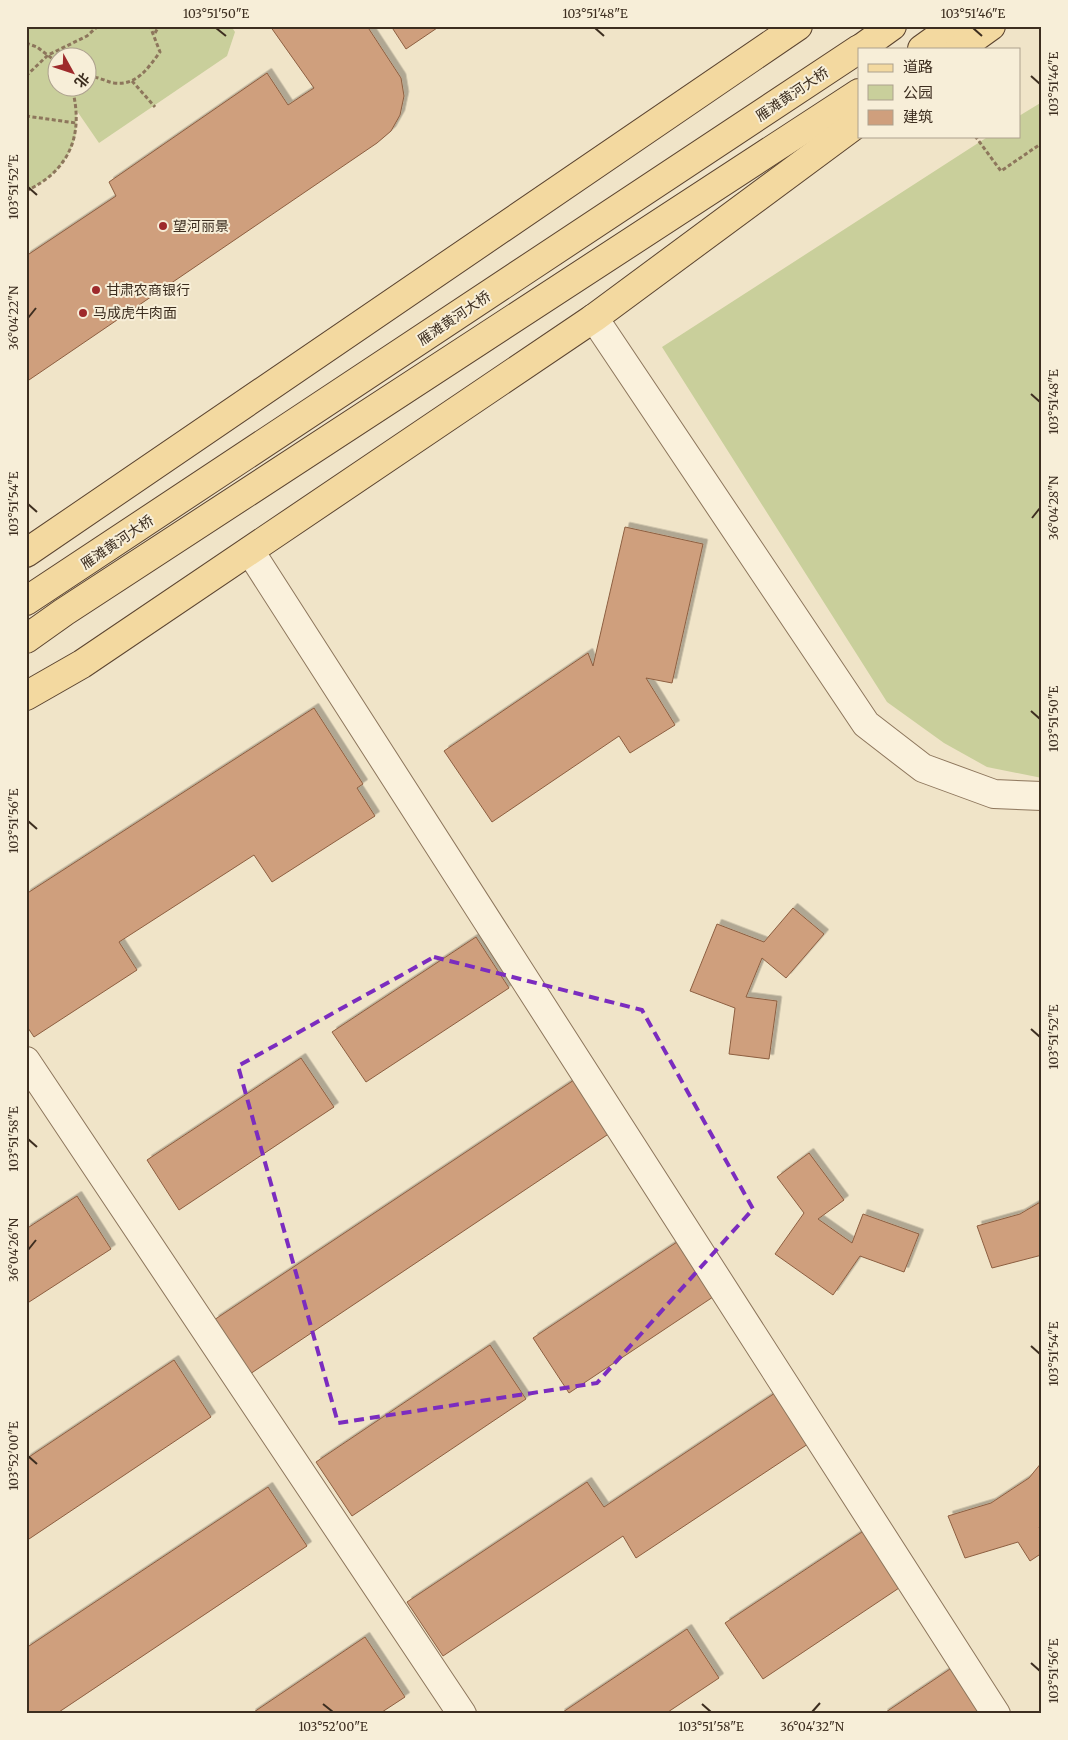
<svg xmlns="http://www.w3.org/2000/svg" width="1068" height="1740" font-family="Merriweather,'Noto Sans SC',serif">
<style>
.green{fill:#c9cf9b;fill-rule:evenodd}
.building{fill:#cf9f7d;stroke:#8d5f41;filter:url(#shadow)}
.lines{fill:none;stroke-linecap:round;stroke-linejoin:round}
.street-casing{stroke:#8d765c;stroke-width:30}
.primary-casing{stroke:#5b4430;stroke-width:30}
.path{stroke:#8d765c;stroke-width:3;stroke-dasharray:4 2.5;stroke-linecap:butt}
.street{stroke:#faf1dc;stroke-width:28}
.primary{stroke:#f3d9a0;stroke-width:28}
.marked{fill:none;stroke:#7b2cbf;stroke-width:4;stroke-dasharray:10 6;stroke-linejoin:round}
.ticks{fill:none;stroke:#3d2e20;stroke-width:2}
.poi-dot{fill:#9e2a2b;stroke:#f7eed8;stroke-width:2}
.labels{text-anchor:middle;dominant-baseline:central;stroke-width:4;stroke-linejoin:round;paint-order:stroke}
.street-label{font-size:14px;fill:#3d2e20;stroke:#f7eed8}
.poi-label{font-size:14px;fill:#3d2e20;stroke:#f7eed8;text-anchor:start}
.neatline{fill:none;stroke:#3d2e20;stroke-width:2}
.ticks-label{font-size:12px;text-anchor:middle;fill:#3d2e20}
</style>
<defs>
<filter id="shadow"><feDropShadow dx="4.5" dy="-4.5" stdDeviation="0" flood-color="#0004"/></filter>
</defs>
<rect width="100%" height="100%" fill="#f0e4c8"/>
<g class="green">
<path d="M 26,26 L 231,26 L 235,32 L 227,56 L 99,143 L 77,111 C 76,119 77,130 75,138 C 68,163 49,181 26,191 ZM 58,58 L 88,58 L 88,88 L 58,88 Z"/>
<polygon points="1042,102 1042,778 987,767 944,743 887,702 662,347 989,136 1019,136 1019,116"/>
</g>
<g class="building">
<polygon points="270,26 367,26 401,78 404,96 400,115 391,131 377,143 26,382 26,256 116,196 109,182 267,73 288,105 314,88"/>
<polygon points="391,26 440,26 406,49"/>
<polygon points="625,527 703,544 672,683 646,678 675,725 630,753 619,736 492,822 444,751 588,653 593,666"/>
<polygon points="314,708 363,784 357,788 375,816 272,882 254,855 119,942 137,970 34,1037 26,1025 26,894"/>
<polygon points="793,908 824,934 786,978 762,958 746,997 777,1001 769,1059 729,1054 735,1008 690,991 717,924 764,942"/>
<polygon points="476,937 509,988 366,1082 332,1032"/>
<polygon points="301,1058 334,1107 179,1210 147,1160"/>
<polygon points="574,1080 610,1133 250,1374 214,1320"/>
<polygon points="809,1153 844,1200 818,1219 852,1243 863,1214 919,1234 904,1272 860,1256 833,1295 775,1254 804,1213 777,1177"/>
<polygon points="77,1196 111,1249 26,1304 26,1229"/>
<polygon points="1042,1201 1042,1255 992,1268 977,1226 1020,1214"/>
<polygon points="683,1238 719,1293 569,1393 533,1338"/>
<polygon points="490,1345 526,1399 352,1516 316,1462"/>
<polygon points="174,1360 211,1417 26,1541 26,1459"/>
<polygon points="784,1387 817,1438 636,1558 623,1536 443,1656 407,1602 587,1482 604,1507"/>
<polygon points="1042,1462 1042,1525 1039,1527 1042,1532 1042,1553 1030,1561 1018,1542 965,1558 948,1516 991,1503 1029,1478"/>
<polygon points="268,1487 307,1546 56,1714 26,1714 26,1648"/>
<polygon points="868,1528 905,1584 763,1679 725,1623"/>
<polygon points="687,1629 719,1678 665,1714 560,1714"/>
<polygon points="365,1637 405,1697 379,1714 251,1714"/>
<polygon points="953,1667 984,1714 883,1714"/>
</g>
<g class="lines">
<defs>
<g id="street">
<polyline points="594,318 866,724 923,768 994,794 1042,796"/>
<polyline points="250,551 996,1714"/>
<polyline points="26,1061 462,1714"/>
</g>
<g id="primary">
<polyline points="860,49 892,26"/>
<polyline points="922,49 954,26"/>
<polyline points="959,49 991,26"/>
<polyline points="26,553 798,26"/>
<polyline points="26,601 859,49"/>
<polyline points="26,639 64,612 859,93"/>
<polyline points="26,696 82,664 594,318 859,122"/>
</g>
</defs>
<use href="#street" class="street-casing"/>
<use href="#primary" class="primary-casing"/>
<g class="path">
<polyline points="155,33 159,26"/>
<polyline points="26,43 37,47 58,63"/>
<polyline points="26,76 48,55 87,36 98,26"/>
<path d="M 88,77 C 98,76 104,81 114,83 C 137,86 148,68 160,52 L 150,26"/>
<polyline points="132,81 155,107"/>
<polyline points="26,116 76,123"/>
<polyline points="975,136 1001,171 1042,143"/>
<path d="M 26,191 C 71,170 84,133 72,88"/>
</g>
<use href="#street" class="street"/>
<use href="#primary" class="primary"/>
</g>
<path class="marked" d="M 434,957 L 642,1010 L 753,1209 L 597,1383 L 338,1423 L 238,1066 Z"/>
<path class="ticks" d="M 216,28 L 226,36M 595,28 L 604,36M 973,28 L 982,36M 1031,76 L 1040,84M 28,187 L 37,195M 28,318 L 36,308M 1031,394 L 1040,402M 28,504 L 37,512M 1032,518 L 1040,508M 1031,711 L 1040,719M 28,821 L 37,829M 1031,1029 L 1040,1037M 28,1139 L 37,1147M 28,1250 L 36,1240M 1031,1346 L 1040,1354M 28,1456 L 37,1464M 1031,1663 L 1040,1671M 323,1704 L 333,1712M 702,1704 L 711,1712M 812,1712 L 820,1703"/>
<g class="poi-dot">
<circle cx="163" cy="226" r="5"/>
<circle cx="96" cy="290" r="5"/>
<circle cx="83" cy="313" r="5"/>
</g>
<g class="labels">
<g class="street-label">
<text transform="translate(792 94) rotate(-34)">雁滩黄河大桥</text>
<text transform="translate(454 318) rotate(-34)">雁滩黄河大桥</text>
<text transform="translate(117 542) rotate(-34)">雁滩黄河大桥</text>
</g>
<g class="poi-label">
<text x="173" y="226">望河丽景</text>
<text x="106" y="290">甘肃农商银行</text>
<text x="93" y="313">马成虎牛肉面</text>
</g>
</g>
<rect width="1068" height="1740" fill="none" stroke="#f7eed8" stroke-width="55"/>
<rect x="858" y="48" width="162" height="90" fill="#f7eed8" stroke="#ada18e"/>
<rect x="868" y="64" width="25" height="8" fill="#f3d9a0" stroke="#ada18e"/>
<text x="903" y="72" font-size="15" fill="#3d2e20">道路</text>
<rect x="868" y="85" width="25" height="15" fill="#c9cf9b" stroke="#ada18e"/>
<text x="903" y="98" font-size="15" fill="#3d2e20">公园</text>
<rect x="868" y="110" width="25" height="15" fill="#cf9f7d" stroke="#ada18e"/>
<text x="903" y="122" font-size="15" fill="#3d2e20">建筑</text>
<g transform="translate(72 72) rotate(130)"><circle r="24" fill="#f7eed8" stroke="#ada18e"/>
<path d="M0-4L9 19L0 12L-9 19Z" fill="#9e2a2b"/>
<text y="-8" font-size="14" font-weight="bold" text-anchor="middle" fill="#3d2e20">北</text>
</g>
<rect x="28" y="28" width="1012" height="1684" class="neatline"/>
<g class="ticks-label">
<text x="216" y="18">103°51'50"E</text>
<text x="595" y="18">103°51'48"E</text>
<text x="973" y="18">103°51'46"E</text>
<text transform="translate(1054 84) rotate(-90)" y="4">103°51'46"E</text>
<text transform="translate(14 187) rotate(-90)" y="4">103°51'52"E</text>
<text transform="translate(14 318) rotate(-90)" y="4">36°04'22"N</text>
<text transform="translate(1054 402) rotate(-90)" y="4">103°51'48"E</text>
<text transform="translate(14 504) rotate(-90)" y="4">103°51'54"E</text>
<text transform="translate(1054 508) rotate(-90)" y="4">36°04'28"N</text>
<text transform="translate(1054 719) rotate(-90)" y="4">103°51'50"E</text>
<text transform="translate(14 821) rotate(-90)" y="4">103°51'56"E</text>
<text transform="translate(1054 1037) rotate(-90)" y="4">103°51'52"E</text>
<text transform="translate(14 1139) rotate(-90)" y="4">103°51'58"E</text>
<text transform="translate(14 1250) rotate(-90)" y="4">36°04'26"N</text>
<text transform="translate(1054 1354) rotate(-90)" y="4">103°51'54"E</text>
<text transform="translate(14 1456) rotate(-90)" y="4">103°52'00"E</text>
<text transform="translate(1054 1671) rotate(-90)" y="4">103°51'56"E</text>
<text x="333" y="1731">103°52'00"E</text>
<text x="711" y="1731">103°51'58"E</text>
<text x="812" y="1731">36°04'32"N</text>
</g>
</svg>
